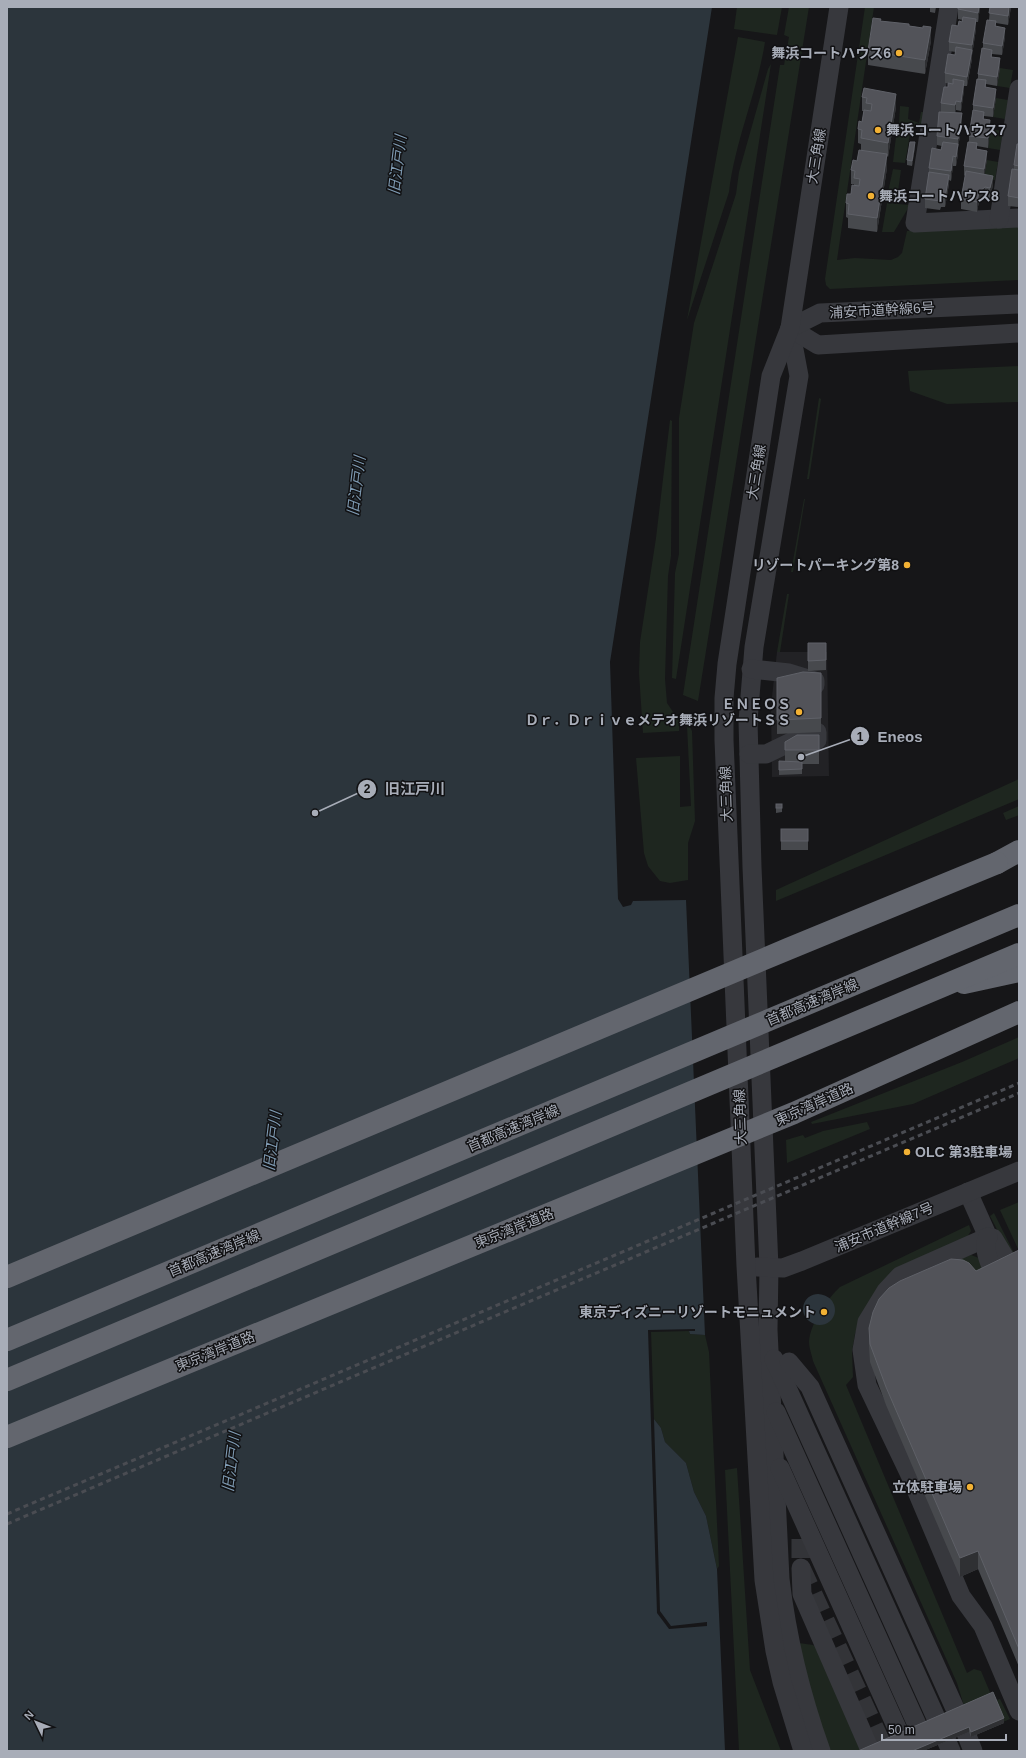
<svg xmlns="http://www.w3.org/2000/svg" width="1026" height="1758" font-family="Arial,'Noto Sans JP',sans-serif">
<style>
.built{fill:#222225}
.green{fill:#1e261f}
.water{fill:#2c353c}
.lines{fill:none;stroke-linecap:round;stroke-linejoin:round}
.river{stroke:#2c353c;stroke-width:30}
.minor-tunnel{stroke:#333438;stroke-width:19;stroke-dasharray:19 10;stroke-linecap:butt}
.minor{stroke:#37383d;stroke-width:19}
.highway{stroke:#63666e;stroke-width:22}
.rail{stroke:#4a4c52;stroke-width:3;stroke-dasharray:5 4;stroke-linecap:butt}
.highway-bridge{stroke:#63666e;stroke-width:22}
.wall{fill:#47494d}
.shaded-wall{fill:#2f3033}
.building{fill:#525359;stroke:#5f6168}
.poi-dot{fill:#f2b134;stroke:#111113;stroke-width:1.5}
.labels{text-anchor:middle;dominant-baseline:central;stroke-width:3;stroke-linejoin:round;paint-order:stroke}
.poi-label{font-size:14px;font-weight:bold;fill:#a8adb8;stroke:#111113;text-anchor:end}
.street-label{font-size:14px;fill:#a8adb8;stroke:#111113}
.water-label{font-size:15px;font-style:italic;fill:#7f9bb3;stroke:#111113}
.leader{fill:none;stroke:#a8adb8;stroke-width:1.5}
.callout-dot{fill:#a8adb8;stroke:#111113;stroke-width:1.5}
.mark-label{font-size:12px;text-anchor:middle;font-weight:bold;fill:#111}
.callout-label{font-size:15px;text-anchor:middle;font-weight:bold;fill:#a8adb8;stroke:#111113;stroke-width:3;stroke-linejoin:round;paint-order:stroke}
</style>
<rect width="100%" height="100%" fill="#161618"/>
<polygon class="built" points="777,652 827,652 829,776 772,777 771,706"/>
<g class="green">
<polygon points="737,7 782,7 777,35 734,29"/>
<polygon points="789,7 809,7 698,701 683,695 780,65 784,65 789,37 784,35"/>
<polygon points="865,7 874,7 837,260 855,258 891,260 898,257 902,253 907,231 1019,226 1019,280 830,289 826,285 825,279"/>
<path d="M 738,37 L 765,42 C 757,93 735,141 729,192 L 687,320 Z"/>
<polygon points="771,64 676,679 672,678 675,573 679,554 679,418 694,323 736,194 739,172 768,69"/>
<polygon points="1000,68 1013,70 1010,88 997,86"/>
<polygon points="996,98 1008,100 1005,119 993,117"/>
<polygon points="900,106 909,107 908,119 919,123 921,112 924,112 922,127 899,123"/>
<polygon points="897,128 907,129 910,134 905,163 893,162"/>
<polygon points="990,129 1003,131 1000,150 988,148"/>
<polygon points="987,160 998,162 995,180 984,179"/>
<polygon points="893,169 901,170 897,198 887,197"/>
<polygon points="887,203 910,205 894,232 882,232"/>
<polygon points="1019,366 1019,402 947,404 910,391 908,371"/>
<polygon points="819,398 821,399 809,479 807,479"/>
<polygon points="670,420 672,421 671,556 668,576 665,679 667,703 679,721 679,731 643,733 639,673 640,642 656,538"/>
<polygon points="804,499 805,499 793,572 791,572"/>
<polygon points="787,594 789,594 780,652 777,652"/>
<polygon points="689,725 692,731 695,821 688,843 688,880 670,883 660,881 648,866 644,853 636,758 680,756 680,807 691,806 687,726"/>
<polygon points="1019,779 1019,799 776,901 776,890"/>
<polygon points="1019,806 1019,815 1006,820 1003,813"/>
<polygon points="1019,1037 1019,1058 913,1104 812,1124 811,1122 962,1062"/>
<polygon points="867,1122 870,1129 787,1163 786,1140 803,1135 805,1138 823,1131"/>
<polygon points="1019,1202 1019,1251 1000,1210"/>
<polygon points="994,1213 1019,1263 1017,1268 990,1216"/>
<path d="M 969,1225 L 971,1231 L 967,1237 L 862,1316 L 855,1334 L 852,1351 L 853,1377 L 846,1385 L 967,1673 L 974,1669 L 981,1671 L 992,1697 L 965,1709 L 957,1683 L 813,1361 C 812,1355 809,1348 809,1342 C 810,1324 827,1299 840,1287 Z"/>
<polygon points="971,1255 979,1258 991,1282 953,1263 961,1258"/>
<polygon points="689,1331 690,1334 705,1335 709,1352 719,1566 717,1569 706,1516 694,1492 686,1463 665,1442 661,1428 654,1419 651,1332"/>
<polygon points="737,1468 750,1670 781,1751 739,1751 725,1470"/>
<polygon points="799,1643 813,1645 822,1651 865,1751 830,1751 811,1695"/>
<polygon points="1000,1699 1010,1719 1003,1722 994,1701"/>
</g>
<polygon class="water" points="7,7 712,7 610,662 618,899 623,907 631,905 633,901 686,900 705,1335 690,1334 689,1331 695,1331 695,1329 648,1330 657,1613 669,1629 707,1626 707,1622 671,1626 660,1611 654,1419 661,1428 665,1442 686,1463 694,1492 706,1516 717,1569 725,1751 7,1751"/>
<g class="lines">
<polyline class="river" points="818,1309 820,1310"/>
<polyline class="minor-tunnel" points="801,1539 801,1568 885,1751"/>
<g class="minor">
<polyline points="949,7 915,223 1019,218"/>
<polyline points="999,219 1019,89"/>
<path d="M 790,328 L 799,376 L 754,647 L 748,721 L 752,867 L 769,1267 L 768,1330 L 780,1579 C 787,1638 801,1695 821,1751"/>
<polyline points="790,328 818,345 1019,333"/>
<polyline points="790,328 820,313 1019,304"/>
<polyline points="751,669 789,673 815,681 815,685"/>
<polyline points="749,754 766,754 793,741 817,740 817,732"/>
<polyline points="968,1192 988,1237 993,1238 1013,1271"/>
<polyline points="988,1237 900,1276 886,1291 867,1322 862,1350 867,1385 910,1475 961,1596 983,1626 1019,1711"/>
<path d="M 988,1237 C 981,1248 992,1268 996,1279"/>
<polyline points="757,1267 783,1268 802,1261 1019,1171"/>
<polyline points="774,1359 951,1751"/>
<polyline points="789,1362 810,1387 957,1713"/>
<polyline points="776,1412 919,1729"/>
<polyline points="780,1468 901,1737"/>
<polyline points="801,1568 802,1594 870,1750"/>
<polyline points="966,1733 973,1751"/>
<polyline points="803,1751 782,1682 775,1651 764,1580 746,1266 724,740 724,698 727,664 771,376 790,328 839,7"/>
</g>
<g class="highway">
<polyline points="997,863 1019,851"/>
<polyline points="964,983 1019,971"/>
</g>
<g class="rail">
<polyline points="7,1514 1019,1083"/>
<polyline points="7,1524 1019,1093"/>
</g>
<g class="highway-bridge">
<polyline points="7,1277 788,949 997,863"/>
<polyline points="7,1340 1019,915"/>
<polyline points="7,1380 1019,954"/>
<polyline points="7,1437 794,1113 1019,1012"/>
</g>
</g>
<g class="wall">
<polygon points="930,7 936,7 935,13 930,12"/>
<polygon points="980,7 978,22 976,22 976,29 972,55 972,59 967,86 964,86 964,90 961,111 956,110 955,113 962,123 958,148 958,154 956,166 953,166 951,181 949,180 949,184 945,207 941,207 940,210 925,208 925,199 929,172 929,168 941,150 942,146 937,145 937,136 941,112 941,103 948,87 948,83 945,83 945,73 955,55 956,52 949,51 949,42 958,26 962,22 963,20 958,19 958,9"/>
<polygon points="990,7 1011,7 1008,25 996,23 996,26 1005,37 1002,55 992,54 992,57 1000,68 997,86 986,84 986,88 996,98 993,117 984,116 984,119 990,129 988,148 977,146 977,149 987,160 984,174 993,185 990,198 985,197 979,201 977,212 961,209 961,199 965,176 964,175 964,166 969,142 969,136 973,110 973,105 978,79 978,74 983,49 983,43 989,20"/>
<polygon points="881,21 923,28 931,41 925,74 868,65 868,51"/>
<polygon points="864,88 896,107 888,157 887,156 887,168 877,232 848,228 848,218 846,217 846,203 851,194 854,185 854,184 851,184 851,170 857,161 861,150 861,144 858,143 858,129 862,122 864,111 862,111 862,97"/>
<polygon points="1019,127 1019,144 1018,144 1018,134"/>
<polygon points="1019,144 1019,207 1008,206 1008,196 1014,170 1014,165"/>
<polygon points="915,147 912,166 907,165 907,160"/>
<polygon points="808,643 826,643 826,670 808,671"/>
<polygon points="821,673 821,732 777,734 777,678"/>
<polygon points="819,735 819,764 802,764 802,774 779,775 779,761 785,761 785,742"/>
<polygon points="782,804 782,812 776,813 776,808"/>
<rect x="781" y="829" width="27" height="21"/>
<polygon points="1019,1250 1019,1667 978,1569 960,1577 886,1405 870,1362 869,1346 869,1328 976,1271"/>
<polygon points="993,1692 1004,1723 971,1737 969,1732 923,1751 858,1751"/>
</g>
<g class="shaded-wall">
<polygon points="979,7 980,7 978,22 978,13"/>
<polygon points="1009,7 1011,7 1008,25 1008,16"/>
<polygon points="976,19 976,29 972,55 972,45"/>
<polygon points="931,27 931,41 925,74 925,60"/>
<polygon points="1005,28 1005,37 1002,55 1002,46"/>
<polygon points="972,50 972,59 967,86 967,77"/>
<polygon points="1000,58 1000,68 997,86 997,77"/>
<polygon points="964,81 964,90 961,111 961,102"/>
<polygon points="996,89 996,98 993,117 993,108"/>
<polygon points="896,94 896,107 888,157 888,143"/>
<polygon points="956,101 956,110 955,115 955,105"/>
<polygon points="962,113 962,123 958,148 958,139"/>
<polygon points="990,120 990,129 988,148 988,138"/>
<polygon points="915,142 915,147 912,166 912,161"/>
<polygon points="958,144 958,154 956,166 956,157"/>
<polygon points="987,151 987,160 984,179 984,169"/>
<polygon points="887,154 887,168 877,232 877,218"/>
<polygon points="953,156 953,166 951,181 951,171"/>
<polygon points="949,175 949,184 945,207 945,198"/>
<polygon points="993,176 993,185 990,198 990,188"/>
<polygon points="985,187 985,197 979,201 977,212 977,202 979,192"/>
<polygon points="978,1551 978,1569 960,1577 960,1558"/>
<polygon points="1004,1718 1004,1723 971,1737 971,1732"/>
<polygon points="969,1727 969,1732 923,1751 912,1751"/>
</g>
<g class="building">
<polygon points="958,7 979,7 978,13 958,9"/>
<polygon points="990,7 1009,7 1008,16 989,13"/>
<polygon points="963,17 976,19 972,45 949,42 952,25 958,26 959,21 962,22"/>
<polygon points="873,18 881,19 880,21 909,24 909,26 923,28 923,26 931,27 925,60 868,51"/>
<polygon points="987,20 996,21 995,26 1005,28 1002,46 983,43"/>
<polygon points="956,47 972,50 967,77 945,73 948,54 955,55"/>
<polygon points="982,48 992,50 991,57 1000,58 997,77 978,74"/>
<polygon points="953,79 964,81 961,102 956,101 955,105 941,103 944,87 948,87 948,83 953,84"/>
<polygon points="977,79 986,80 985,87 996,89 993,108 973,105"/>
<polygon points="864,88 896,94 888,143 861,138 862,130 858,129 859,121 862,122 864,110 871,111 872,104 866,103 867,98 862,97"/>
<polygon points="973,110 984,112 983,119 990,120 988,138 969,136"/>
<polygon points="939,112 962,113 958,139 937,136"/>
<polygon points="910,142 915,142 912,161 907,160"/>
<polygon points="943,142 958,144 956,157 953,156 951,171 929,168 932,148 941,150"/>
<polygon points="968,142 977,143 976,149 987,151 984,169 964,166"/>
<polygon points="1017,144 1019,144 1019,166 1014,165"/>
<polygon points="859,150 887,154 877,218 848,214 849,204 846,203 847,194 851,194 852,185 859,186 860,179 854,178 855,171 851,170 853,160 857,161"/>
<polygon points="1012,169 1019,170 1019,198 1008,196"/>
<polygon points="966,171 993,176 990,188 985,187 979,192 977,202 961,199"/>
<polygon points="929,172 949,175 945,198 941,197 940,201 925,199"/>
<polygon points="808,643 826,643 826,660 808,661"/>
<polygon points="803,672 821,673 821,718 777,720 777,678"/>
<polygon points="797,735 819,735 819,750 785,750 785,742"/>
<polygon points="779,761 802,762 802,769 779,770"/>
<rect x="776" y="804" width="6" height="4"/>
<rect x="781" y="829" width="27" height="12"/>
<polygon points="1019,1250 1019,1649 978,1551 960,1558 886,1387 870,1344 869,1328 873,1312 879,1299 889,1288 900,1281 951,1259 963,1260 969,1263 976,1271"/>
<polygon points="993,1692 1004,1718 971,1732 969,1727 912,1751 858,1751"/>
</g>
<g class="poi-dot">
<circle cx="899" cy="53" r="4"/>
<circle cx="878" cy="130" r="4"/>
<circle cx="871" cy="196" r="4"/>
<circle cx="907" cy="565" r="4"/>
<circle cx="799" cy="712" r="4"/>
<circle cx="907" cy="1152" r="4"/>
<circle cx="824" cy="1312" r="4"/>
<circle cx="970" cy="1487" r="4"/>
</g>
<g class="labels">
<g class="poi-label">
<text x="891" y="53">舞浜コートハウス6</text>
<text x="886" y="130" text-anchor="start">舞浜コートハウス7</text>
<text x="879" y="196" text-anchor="start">舞浜コートハウス8</text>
<text x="899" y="565">リゾートパーキング第8</text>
<text x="791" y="704">ＥＮＥＯＳ<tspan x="791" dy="16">Ｄｒ．Ｄｒｉｖｅメテオ舞浜リゾートＳＳ</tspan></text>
<text x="915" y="1152" text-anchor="start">OLC 第3駐車場</text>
<text x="816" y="1312">東京ディズニーリゾートモニュメント</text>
<text x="962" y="1487">立体駐車場</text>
</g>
<g class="street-label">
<text transform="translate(816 156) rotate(-81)">大三角線</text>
<text transform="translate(882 310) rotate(-3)">浦安市道幹線6号</text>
<text transform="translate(756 472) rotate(-81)">大三角線</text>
<text transform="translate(726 794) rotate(-92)">大三角線</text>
<text transform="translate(812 1002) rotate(-23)">首都高速湾岸線</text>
<text transform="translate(814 1104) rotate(-24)">東京湾岸道路</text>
<text transform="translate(740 1117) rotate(-92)">大三角線</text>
<text transform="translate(513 1128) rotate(-23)">首都高速湾岸線</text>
<text transform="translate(884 1227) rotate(-23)">浦安市道幹線7号</text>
<text transform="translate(514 1228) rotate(-22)">東京湾岸道路</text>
<text transform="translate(214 1253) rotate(-23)">首都高速湾岸線</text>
<text transform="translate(215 1351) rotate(-22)">東京湾岸道路</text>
</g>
<g class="water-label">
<text transform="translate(397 165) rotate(-83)">旧江戸川</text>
<text transform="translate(356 486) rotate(-83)">旧江戸川</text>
<text transform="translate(272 1141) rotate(-83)">旧江戸川</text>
<text transform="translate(231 1462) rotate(-83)">旧江戸川</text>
</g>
</g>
<path class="leader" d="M801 757L860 736M315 813L367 789"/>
<g class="callout-dot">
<circle cx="801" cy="757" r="4"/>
<circle cx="315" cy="813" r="4"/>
<circle cx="860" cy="736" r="10"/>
<circle cx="367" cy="789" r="10"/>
</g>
<g class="mark-label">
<text x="860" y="741">1</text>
<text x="367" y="793">2</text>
</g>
<g class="callout-label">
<text x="900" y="742">Eneos</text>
<text x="415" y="794">旧江戸川</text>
</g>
<rect width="1026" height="1758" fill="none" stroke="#a8adb8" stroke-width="16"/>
<g transform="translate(36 1722) rotate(313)" stroke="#111113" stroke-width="3" paint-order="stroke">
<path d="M0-3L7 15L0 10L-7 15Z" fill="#a8adb8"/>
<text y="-6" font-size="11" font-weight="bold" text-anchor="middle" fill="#a8adb8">N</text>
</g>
<path d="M882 1734v6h124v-6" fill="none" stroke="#a8adb8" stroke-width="2"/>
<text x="888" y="1734" font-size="12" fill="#a8adb8" stroke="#111113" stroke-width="3" paint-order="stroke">50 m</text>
</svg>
